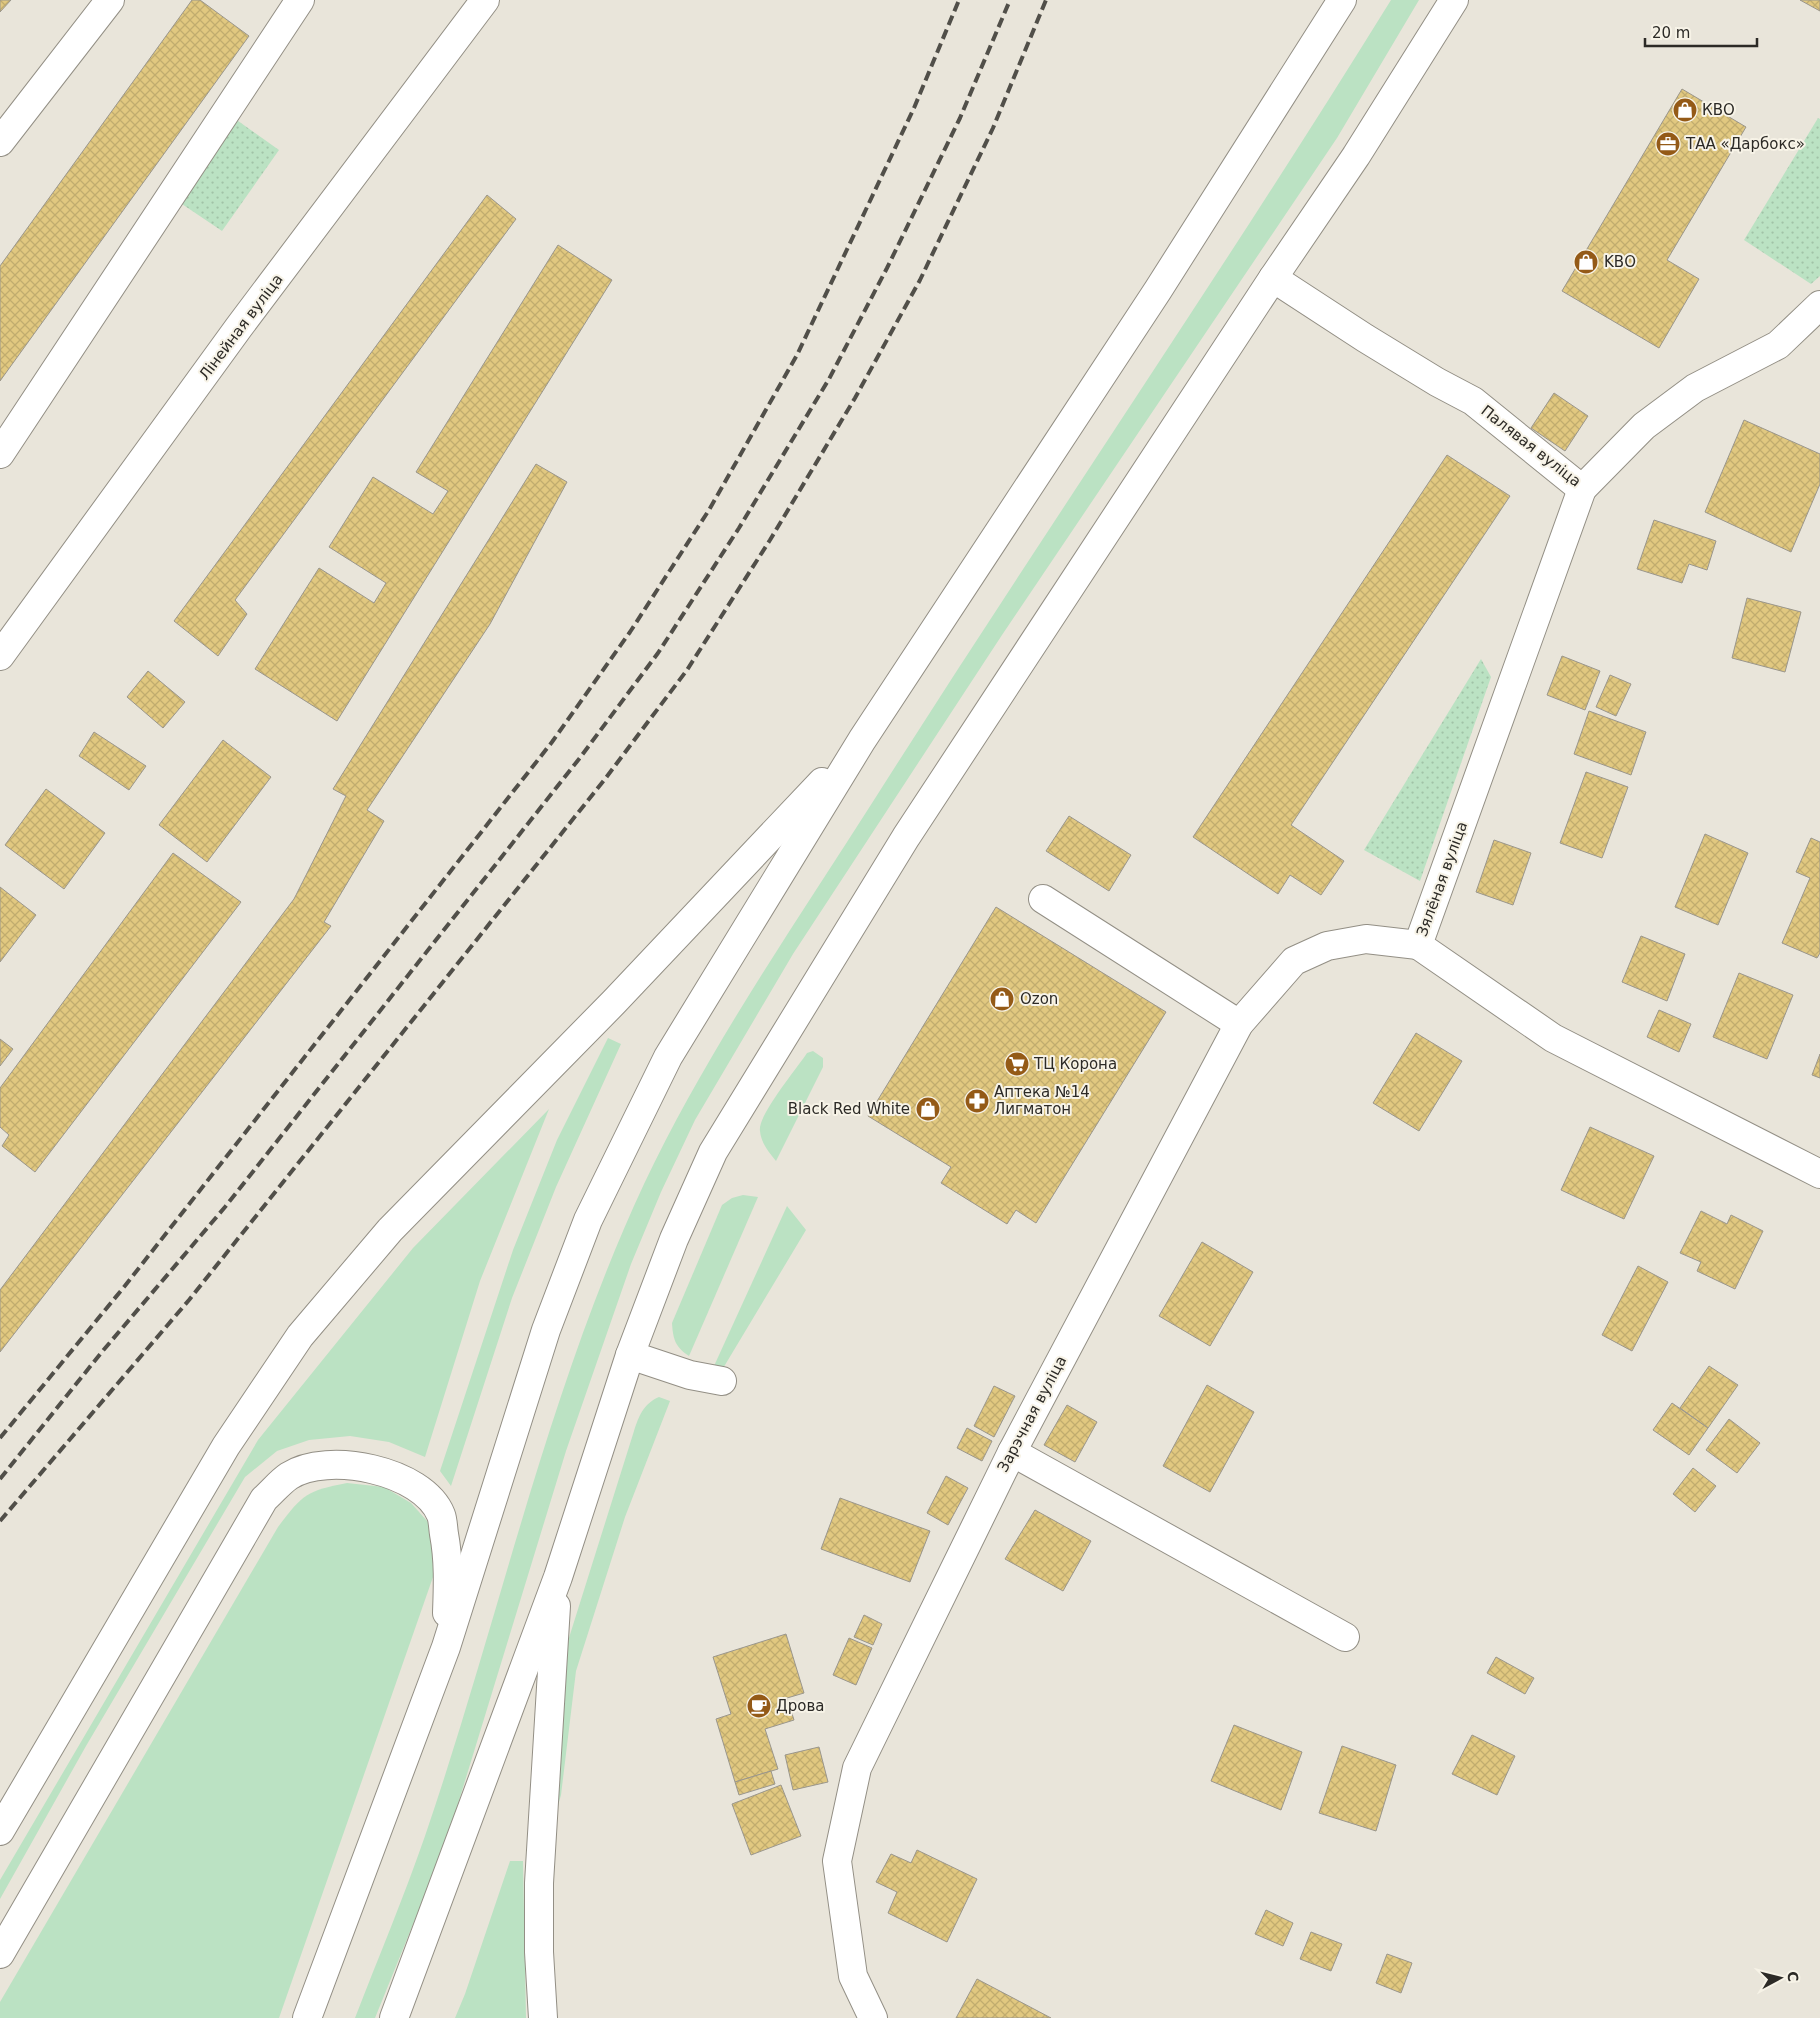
<svg xmlns="http://www.w3.org/2000/svg" width="1820" height="2018" font-family="'DejaVu Sans',sans-serif">
<style>
.grass{fill:#bbe2c3}
.park{fill:url(#park-dots)}
.building{fill:url(#building-cross-hatch);stroke:#9a968c}
.lines{fill:none;stroke-linecap:round;stroke-linejoin:round}
.minor-casing{stroke:#938f85;stroke-width:30}
.highway-casing{stroke:#938f85;stroke-width:30}
.minor{stroke:#fff;stroke-width:28}
.highway{stroke:#fff;stroke-width:28}
.rail{stroke:#514f49;stroke-width:4;stroke-dasharray:10 5;stroke-linecap:butt}
.labels{text-anchor:middle;dominant-baseline:central;stroke-width:4;stroke-linejoin:round;paint-order:stroke}
.poi-label{font-size:15px;fill:#2c2a26;stroke:#f7f3e7;text-anchor:start}
.street-label{font-size:15px;fill:#2c2a26;stroke:#f7f3e7}
</style>
<defs>
<pattern id="park-dots" width="8" height="8" patternUnits="userSpaceOnUse" patternTransform="scale(1.25)"><rect width="8" height="8" fill="#bbe2c3"/><path d="M2 2h.1M6 6h.1" fill="none" stroke="#a1c2a7" stroke-width="1.8" stroke-linecap="round"/></pattern>
<pattern id="building-cross-hatch" width="8" height="8" patternUnits="userSpaceOnUse" patternTransform="scale(1.25)"><rect width="8" height="8" fill="#e1c880"/><path d="M0 0l8 8M0 8l8-8" fill="none" stroke="#c1ac6e"/></pattern>
</defs>
<rect width="100%" height="100%" fill="#e9e5da"/>
<g class="grass">
<path d="M 1391,0 L 1419,0 L 1337,138 L 1002,635 L 793,954 L 695,1120 L 661,1192 L 631,1264 L 566,1451 L 446,1843 L 375,2018 L 355,2018 C 378,1958 404,1897 425,1836 C 499,1620 547,1392 644,1184 C 708,1049 794,926 874,800 C 1044,532 1224,270 1391,0 Z"/>
<polygon points="608,1038 621,1044 556,1187 512,1298 451,1486 440,1471 513,1250 557,1140"/>
<path d="M 813,1051 L 823,1058 L 823,1067 L 776,1161 C 769,1152 761,1143 760,1131 C 757,1116 798,1067 807,1053 Z"/>
<polygon points="549,1109 480,1281 425,1457 389,1442 350,1436 309,1440 277,1451 245,1477 86,1746 0,1899 0,1880 258,1440 413,1248"/>
<path d="M 743,1195 L 758,1197 L 689,1356 C 675,1347 673,1339 672,1323 L 722,1205 L 732,1198 Z"/>
<polygon points="787,1206 806,1230 722,1370 714,1366"/>
<path d="M 659,1397 L 670,1401 L 625,1517 L 576,1671 L 561,1795 L 553,1823 L 562,1675 L 568,1641 L 634,1431 C 639,1416 643,1404 659,1397 Z"/>
<path d="M 347,1483 L 384,1487 L 411,1503 L 428,1522 L 437,1542 L 433,1577 L 279,2018 L 0,2018 L 0,2002 L 278,1527 C 303,1494 306,1491 347,1483 Z"/>
<polygon points="510,1861 523,1861 526,2018 455,2018 465,1994"/>
</g>
<g class="park">
<polygon points="234,118 279,150 222,231 176,200"/>
<polygon points="1818,118 1820,119 1820,276 1811,284 1744,240"/>
<polygon points="1481,659 1491,677 1420,881 1364,850"/>
</g>
<g class="building">
<polygon points="0,0 11,0 0,12"/>
<polygon points="192,0 200,0 249,36 0,381 0,266"/>
<polygon points="1800,0 1820,0 1820,11"/>
<polygon points="1682,89 1746,127 1667,260 1699,279 1659,348 1562,291"/>
<polygon points="487,195 516,219 235,600 247,614 218,656 174,621"/>
<polygon points="558,245 612,280 337,721 255,669 319,568 374,603 386,583 329,547 373,477 433,514 448,491 416,472"/>
<polygon points="1554,393 1588,416 1565,451 1531,428"/>
<polygon points="1744,420 1820,454 1820,484 1791,552 1705,512"/>
<polygon points="1447,455 1510,496 1291,825 1344,861 1321,895 1290,875 1278,894 1193,837"/>
<polygon points="536,464 567,482 490,624 367,810 384,821 324,922 331,926 0,1352 0,1290 294,899 346,796 333,789"/>
<polygon points="1654,520 1716,541 1707,570 1689,564 1682,583 1637,569"/>
<polygon points="1747,598 1801,612 1785,672 1732,658"/>
<polygon points="1562,656 1600,671 1585,710 1547,695"/>
<polygon points="148,671 185,702 163,728 127,697"/>
<polygon points="1610,675 1631,684 1616,716 1596,707"/>
<polygon points="1589,711 1646,732 1631,775 1574,754"/>
<polygon points="94,732 146,766 129,790 79,756"/>
<polygon points="223,740 271,777 207,862 159,825"/>
<polygon points="1586,772 1628,787 1602,858 1560,843"/>
<polygon points="46,789 105,833 64,889 5,845"/>
<polygon points="1069,816 1131,855 1109,891 1046,851"/>
<polygon points="1705,834 1748,853 1718,925 1675,907"/>
<polygon points="1811,838 1820,842 1820,953 1817,958 1782,943 1810,878 1796,872"/>
<polygon points="1494,840 1531,853 1513,905 1476,892"/>
<polygon points="173,853 241,902 35,1172 2,1146 9,1135 0,1127 0,1088"/>
<polygon points="0,887 36,915 0,962"/>
<polygon points="996,907 1166,1012 1036,1223 1016,1210 1007,1224 941,1183 951,1167 868,1116"/>
<polygon points="1641,936 1685,954 1667,1001 1622,982"/>
<polygon points="1739,973 1793,995 1767,1059 1713,1037"/>
<polygon points="1659,1010 1691,1024 1679,1052 1647,1037"/>
<polygon points="1416,1033 1462,1061 1419,1131 1373,1103"/>
<polygon points="0,1039 13,1049 0,1066"/>
<polygon points="1820,1054 1820,1078 1812,1075"/>
<polygon points="1590,1127 1654,1156 1624,1219 1561,1190"/>
<polygon points="1701,1211 1727,1224 1731,1215 1763,1231 1735,1289 1697,1271 1701,1262 1680,1253"/>
<polygon points="1202,1242 1253,1272 1210,1346 1159,1316"/>
<polygon points="1638,1266 1668,1282 1632,1351 1602,1335"/>
<polygon points="1709,1366 1738,1385 1708,1428 1680,1408"/>
<polygon points="1207,1385 1254,1412 1210,1492 1163,1466"/>
<polygon points="994,1386 1015,1396 994,1437 974,1426"/>
<polygon points="1672,1403 1708,1428 1689,1455 1653,1430"/>
<polygon points="1067,1405 1097,1422 1075,1462 1044,1445"/>
<polygon points="1729,1419 1760,1443 1737,1473 1706,1450"/>
<polygon points="967,1428 992,1441 982,1461 957,1448"/>
<polygon points="1693,1468 1716,1486 1695,1512 1673,1494"/>
<polygon points="946,1476 968,1488 948,1525 927,1513"/>
<polygon points="840,1498 930,1531 910,1582 821,1549"/>
<polygon points="1035,1510 1091,1541 1063,1591 1005,1559"/>
<polygon points="864,1615 882,1624 873,1645 854,1637"/>
<polygon points="786,1634 804,1693 787,1698 794,1720 765,1729 778,1769 735,1782 716,1719 731,1714 713,1657"/>
<polygon points="849,1638 872,1648 856,1685 833,1675"/>
<polygon points="1496,1657 1534,1678 1525,1694 1487,1673"/>
<polygon points="1234,1725 1302,1752 1281,1810 1211,1781"/>
<polygon points="1472,1735 1515,1756 1497,1795 1452,1774"/>
<polygon points="1342,1746 1396,1765 1376,1831 1319,1813"/>
<polygon points="819,1747 828,1782 793,1790 785,1755"/>
<polygon points="771,1771 775,1784 739,1795 735,1782"/>
<polygon points="781,1785 801,1836 751,1855 732,1804"/>
<polygon points="917,1850 977,1879 947,1942 888,1913 897,1892 876,1882 891,1854 911,1863"/>
<polygon points="1266,1910 1293,1923 1283,1946 1255,1934"/>
<polygon points="1311,1932 1342,1944 1331,1971 1300,1959"/>
<polygon points="1387,1954 1412,1963 1401,1993 1376,1983"/>
<polygon points="977,1979 1051,2018 956,2018"/>
</g>
<g class="lines">
<defs>
<g id="minor">
<polyline points="0,142 110,0"/>
<polyline points="1273,278 1365,338 1437,382 1473,401 1582,489 1644,426 1695,388 1778,345 1820,305"/>
<polyline points="0,454 300,0"/>
<polyline points="1582,489 1418,945 1553,1038 1820,1174"/>
<polyline points="0,656 239,327 485,0"/>
<polyline points="1043,899 1239,1024"/>
<polyline points="630,1355 690,1375 722,1381"/>
<polyline points="1012,1452 1345,1637"/>
<polyline points="873,2018 853,1976 837,1861 857,1768 1012,1452 1239,1024 1294,961 1327,946 1366,939 1418,945"/>
</g>
<g id="highway">
<polyline points="0,1831 226,1446 300,1336 390,1230 614,1002 822,782"/>
<path d="M 0,1954 L 264,1499 C 272,1492 280,1482 289,1476 C 327,1451 423,1470 441,1515 C 443,1520 443,1528 444,1534 C 449,1561 448,1586 447,1613"/>
<polyline points="307,2018 446,1647 546,1330 588,1220 668,1057 862,740 1158,290 1342,0"/>
<polyline points="394,2018 558,1577 630,1355 674,1239 713,1152 906,837 1273,278 1356,156 1454,0"/>
<polyline points="543,2018 539,1952 539,1883 556,1606"/>
</g>
</defs>
<use href="#minor" class="minor-casing"/>
<use href="#highway" class="highway-casing"/>
<use href="#minor" class="minor"/>
<use href="#highway" class="highway"/>
<g class="rail">
<polyline points="0,1438 124,1287 552,742 630,632 709,510 797,355 914,108 959,0"/>
<polyline points="0,1479 101,1353 225,1207 579,759 658,653 739,528 829,379 887,268 960,118 1010,0"/>
<polyline points="0,1521 189,1300 605,779 687,670 770,540 855,398 920,280 993,128 1046,0"/>
</g>
</g>
<defs>
<symbol id="shop-disc" viewBox="-11 -11 22 22"><circle r="9.5" fill="#945a17" stroke="#f7f3e7"/><path d="M-5-2.5h2.3a2.7 3.5 0 0 1 5.4 0H5L5.5 6h-11ZM-1.5-2.5h3a1.5 2.3 0 0 0-3 0Z" fill="#fff"/></symbol>
<symbol id="office-disc" viewBox="-11 -11 22 22"><circle r="9.5" fill="#945a17" stroke="#f7f3e7"/><path d="M-6-3h4V-5.5h4V-3h4V5H-6ZM-1-4.5V-3h2v-1.5ZM-6 0V1H6V0Z" fill="#fff"/></symbol>
<symbol id="supermarket-disc" viewBox="-11 -11 22 22"><circle r="9.5" fill="#945a17" stroke="#f7f3e7"/><path d="M-6-5.5h2.5l.6 2H6L4.5 2H-2.5L-4.4-4H-6ZM-1.5 3.2a1.3 1.3 0 1 0 .1 0ZM3 3.2a1.3 1.3 0 1 0 .1 0Z" fill="#fff"/></symbol>
<symbol id="pharmacy-disc" viewBox="-11 -11 22 22"><circle r="9.5" fill="#945a17" stroke="#f7f3e7"/><path d="M-2-6h4v4h4v4h-4v4h-4v-4h-4v-4h4Z" fill="#fff"/></symbol>
<symbol id="cafe-disc" viewBox="-11 -11 22 22"><circle r="9.5" fill="#945a17" stroke="#f7f3e7"/><path d="M-5.5-4.5H6V0H3Q3 3.5 0 3.5H-2.5Q-5.5 3.5-5.5 0ZM3-3.2v2h1.7v-2ZM-6 4.5H4V6H-6Z" fill="#fff"/></symbol>
</defs>
<g fill-rule="evenodd">
<use href="#shop-disc" x="1671" y="96" width="28" height="28"/>
<use href="#office-disc" x="1654" y="130" width="28" height="28"/>
<use href="#shop-disc" x="1572" y="248" width="28" height="28"/>
<use href="#shop-disc" x="988" y="985" width="28" height="28"/>
<use href="#supermarket-disc" x="1003" y="1050" width="28" height="28"/>
<use href="#pharmacy-disc" x="963" y="1087" width="28" height="28"/>
<use href="#shop-disc" x="914" y="1095" width="28" height="28"/>
<use href="#cafe-disc" x="745" y="1692" width="28" height="28"/>
</g>
<g class="labels">
<g class="poi-label">
<text x="1702" y="110">КВО</text>
<text x="1686" y="144">ТАА «Дарбокс»</text>
<text x="1604" y="262">KBО</text>
<text x="1020" y="999">Ozon</text>
<text x="1034" y="1064">ТЦ Корона</text>
<text x="994" y="1092">Аптека №14<tspan x="994" dy="17">Лигматон</tspan></text>
<text x="910" y="1109" text-anchor="end">Black Red White</text>
<text x="776" y="1706">Дрова</text>
</g>
<g class="street-label">
<text transform="translate(241 327) rotate(-53)">Лінейная вуліца</text>
<text transform="translate(1531 446) rotate(38)">Палявая вуліца</text>
<text transform="translate(1442 879) rotate(-70)">Зялёная вуліца</text>
<text transform="translate(1032 1414) rotate(-62)">Зарэчная вуліца</text>
</g>
</g>
<g transform="translate(1780 1978) rotate(83)" stroke="#f7f3e7" stroke-width="4" paint-order="stroke">
<path d="M0-4L9 19L0 12L-9 19Z" fill="#2c2a26"/>
<text y="-8" font-size="14" font-weight="bold" text-anchor="middle" fill="#2c2a26">С</text>
</g>
<path d="M1645 38v8h112v-8" fill="none" stroke="#2c2a26" stroke-width="2.5"/>
<text x="1652" y="38" font-size="15" fill="#2c2a26" stroke="#f7f3e7" stroke-width="4" paint-order="stroke">20 m</text>
</svg>
